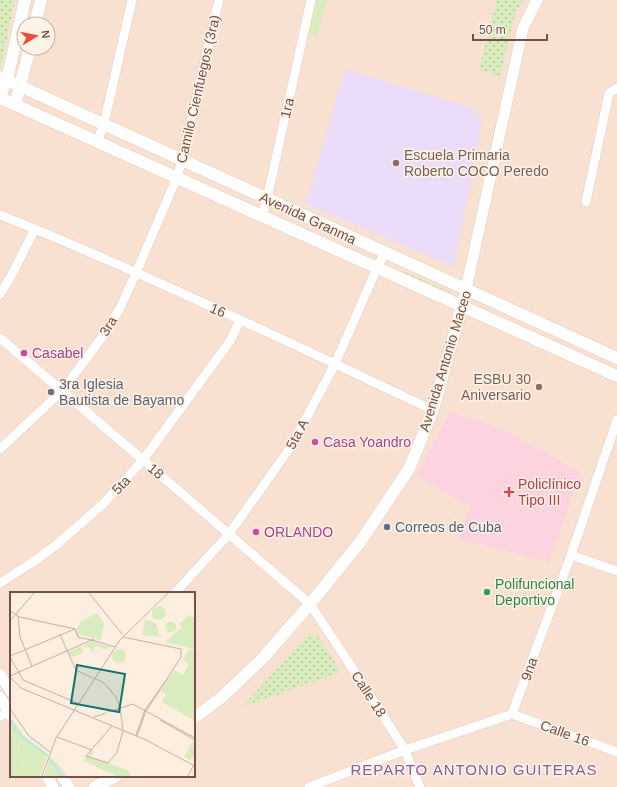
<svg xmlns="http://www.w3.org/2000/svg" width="617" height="787" font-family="Arial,sans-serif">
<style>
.residential{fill:#f8e1d1;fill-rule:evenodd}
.education{fill:#ebddfa}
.medical{fill:#fcd3de}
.grass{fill:#d8ecbe}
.park{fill:url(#park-dots)}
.garden{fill:url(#garden-furrows)}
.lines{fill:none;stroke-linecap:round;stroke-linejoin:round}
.minor-casing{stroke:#e5cbbf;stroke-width:10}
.tertiary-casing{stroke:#e5cbbf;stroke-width:12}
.secondary-casing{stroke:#eacabb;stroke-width:13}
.minor{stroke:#fff;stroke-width:9}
.tertiary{stroke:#fff;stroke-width:11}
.secondary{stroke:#fff;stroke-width:12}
.education-dot{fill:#8d6e63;stroke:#fff3e8;stroke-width:1.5}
.hotel-dot{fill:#d1479c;stroke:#fff3e8;stroke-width:1.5}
.worship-dot{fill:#6b7280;stroke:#fff3e8;stroke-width:1.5}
.health-dot{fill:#e0444e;stroke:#fff3e8;stroke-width:1.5}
.service-dot{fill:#5c6f8a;stroke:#fff3e8;stroke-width:1.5}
.leisure-dot{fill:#2e9e5b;stroke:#fff3e8;stroke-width:1.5}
.labels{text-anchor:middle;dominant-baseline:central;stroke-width:3;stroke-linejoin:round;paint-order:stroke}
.street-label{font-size:14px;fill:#765046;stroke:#fff3e8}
.education-label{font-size:14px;fill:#785e54;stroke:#fff3e8;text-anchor:start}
.hotel-label{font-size:14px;fill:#b23c85;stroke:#fff3e8;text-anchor:start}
.worship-label{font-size:14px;fill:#5b616d;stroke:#fff3e8;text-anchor:start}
.health-label{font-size:14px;fill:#be3a42;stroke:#fff3e8;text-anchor:start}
.service-label{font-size:14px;fill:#4e5e75;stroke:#fff3e8;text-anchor:start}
.leisure-label{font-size:14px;fill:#27864d;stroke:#fff3e8;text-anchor:start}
.neighbourhood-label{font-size:15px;letter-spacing:1px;fill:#7e619b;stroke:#fff3e8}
.inset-river{fill:none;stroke:#b4e8e8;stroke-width:2}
.inset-road{fill:none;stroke:#c8afa2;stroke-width:1}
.view{fill:#0f766e;fill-opacity:0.15;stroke:#0f766e;stroke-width:2}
.inset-edge{fill:none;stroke:#765046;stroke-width:2}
</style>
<defs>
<pattern id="park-dots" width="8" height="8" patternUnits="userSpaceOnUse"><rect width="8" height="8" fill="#d8ecbe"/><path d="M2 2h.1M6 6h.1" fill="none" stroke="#b4c29c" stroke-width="1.8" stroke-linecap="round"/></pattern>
<pattern id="garden-furrows" width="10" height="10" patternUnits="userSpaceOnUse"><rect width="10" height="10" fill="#d8ecbe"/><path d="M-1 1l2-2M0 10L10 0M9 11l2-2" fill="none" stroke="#b4c29c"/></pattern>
</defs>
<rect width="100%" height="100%" fill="#feeee0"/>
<path class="residential" d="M 0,0 L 617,0 L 617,787 L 0,787 ZM 24,24 L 48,24 L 48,48 L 24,48 ZM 11,593 L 194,593 L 194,776 L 11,776 Z"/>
<polygon class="education" points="345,69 472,108 482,122 454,267 306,204"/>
<polygon class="medical" points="450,411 510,433 581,473 549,562 457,538 471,507 416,476"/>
<polygon class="grass" points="312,0 327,0 317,36 304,34"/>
<g class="park">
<polygon points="0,0 15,0 0,70"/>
<polygon points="497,0 523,0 516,11 501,71 501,77 479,69"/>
<polygon points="312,634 319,638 341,672 242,707 308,635"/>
</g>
<polygon class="garden" points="401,270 449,291 449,293 400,272"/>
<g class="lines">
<defs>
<g id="minor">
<polyline points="97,142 104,124 132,0"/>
<polyline points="586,202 609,93 617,88"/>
<path d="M 0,215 C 147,274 290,343 433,410"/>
<polyline points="262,216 267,199 311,0"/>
<polyline points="0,294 10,278 35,229"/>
<polyline points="0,338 143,460 310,604 353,669 405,750 420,787"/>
<polyline points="0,449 62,391 100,340 120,308 136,273 177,177 182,160 219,0"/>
<polyline points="571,555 617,571"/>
<polyline points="0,583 30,564 55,546 103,504 143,460 230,341 240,320"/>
<polyline points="175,593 229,534 290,448 335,364 377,268 385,253"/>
<polyline points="512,714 571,555 617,420"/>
<polyline points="512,714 617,752"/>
<polyline points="0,716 11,711"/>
<polyline points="309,787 405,750 512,714"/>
</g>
<g id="tertiary">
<polyline points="0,98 7,80"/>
<polyline points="466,289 523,28 537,0"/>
<polyline points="0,674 11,692"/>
<polyline points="0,697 11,716"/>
<polyline points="47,776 53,787"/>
<polyline points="62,776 69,787"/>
</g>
<g id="secondary">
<polyline points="35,24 41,0"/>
<polyline points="0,77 617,358"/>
<polyline points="7,80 25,0"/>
<polyline points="0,98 617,376"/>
<polyline points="15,104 20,86 30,48"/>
<polyline points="194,718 222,697 263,658 310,604 361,541 409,469 433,410 464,298"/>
<polyline points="95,787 116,776"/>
</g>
</defs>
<use href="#minor" class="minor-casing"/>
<use href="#tertiary" class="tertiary-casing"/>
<use href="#secondary" class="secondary-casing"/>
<use href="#minor" class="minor"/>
<use href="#tertiary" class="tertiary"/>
<use href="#secondary" class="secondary"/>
</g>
<g class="education-dot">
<circle cx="396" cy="163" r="4"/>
<circle cx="539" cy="387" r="4"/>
</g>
<g class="hotel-dot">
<circle cx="24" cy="353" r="4"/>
<circle cx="315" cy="442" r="4"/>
<circle cx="256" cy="532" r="4"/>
</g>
<circle class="worship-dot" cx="51" cy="392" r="4"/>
<path class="health-dot" d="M507 486h4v4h4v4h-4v4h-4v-4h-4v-4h4z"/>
<circle class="service-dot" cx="387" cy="527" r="4"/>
<circle class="leisure-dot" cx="487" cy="592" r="4"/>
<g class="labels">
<g class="street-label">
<text transform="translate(198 89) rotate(-77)">Camilo Cienfuegos (3ra)</text>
<text transform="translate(287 108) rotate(-77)">1ra</text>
<text transform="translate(308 218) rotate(25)">Avenida Granma</text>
<text transform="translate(218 310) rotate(24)">16</text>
<text transform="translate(108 326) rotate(-58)">3ra</text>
<text transform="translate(445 361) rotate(-73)">Avenida Antonio Maceo</text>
<text transform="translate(297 434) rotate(-61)">5ta A</text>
<text transform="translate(156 471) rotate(41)">18</text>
<text transform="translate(121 485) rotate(-47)">5ta</text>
<text transform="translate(529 669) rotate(-70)">9na</text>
<text transform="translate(369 694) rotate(57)">Calle 18</text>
<text transform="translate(565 733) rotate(20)">Calle 16</text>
</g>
<g class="education-label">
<text x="404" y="155">Escuela Primaria<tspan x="404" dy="16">Roberto COCO Peredo</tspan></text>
<text x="531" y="379" text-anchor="end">ESBU 30<tspan x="531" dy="16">Aniversario</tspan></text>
</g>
<g class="hotel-label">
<text x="32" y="353">Casabel</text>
<text x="323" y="442">Casa Yoandro</text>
<text x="264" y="532">ORLANDO</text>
</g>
<g class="worship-label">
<text x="59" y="384">3ra Iglesia<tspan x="59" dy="16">Bautista de Bayamo</tspan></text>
</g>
<g class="health-label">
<text x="518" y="484">Policlínico<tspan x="518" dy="16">Tipo III</tspan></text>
</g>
<g class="service-label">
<text x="395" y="527">Correos de Cuba</text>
</g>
<g class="leisure-label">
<text x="495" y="584">Polifuncional<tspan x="495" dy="16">Deportivo</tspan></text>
</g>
<g class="neighbourhood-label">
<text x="474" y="769">REPARTO ANTONIO GUITERAS</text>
</g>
</g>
<g transform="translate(10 592)">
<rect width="185" height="185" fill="#feeee0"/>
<path d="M142 21a7 7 0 1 1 14 0a7 7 0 1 1-14 0ZM 87,21 L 94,31 L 91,48 L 69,43 L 67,37 L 70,30 ZM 179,23 L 183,26 L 185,24 L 185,57 L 155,50 L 172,35 L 169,32 ZM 135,28 L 144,30 L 148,36 L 147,41 L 153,45 L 132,43 ZM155.5 35a5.5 5.5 0 1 1 11 0a5.5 5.5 0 1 1-11 0ZM 83,49 L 103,56 L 91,57 L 89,54 L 85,55 L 83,61 L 79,55 L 75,56 L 73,54 ZM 179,57 L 185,58 L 185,129 L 152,110 L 156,102 L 151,99 L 164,78 L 173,83 L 179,72 L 173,68 ZM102 64a7 7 0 1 1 14 0a7 7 0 1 1-14 0ZM 0,128 L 4,132 L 5,141 L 14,151 L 12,179 L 30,184 L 0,184 ZM 183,149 L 185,164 L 180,168 L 174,165 Z" fill="#d8ecbe"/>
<path d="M 0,125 L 16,146 L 38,162 L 30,184 L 12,179 L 14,151 L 5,141 L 4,132 ZM 81,159 L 85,160 L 81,165 L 120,179 L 120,184 L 106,184 L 74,169 L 76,164 L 80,164 L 77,163 ZM 40,165 L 50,174 L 57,184 L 34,184 Z" fill="#d8ecbe"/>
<path d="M 71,54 L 74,60 L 61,66 L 59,60 ZM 39,172 L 48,184 L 34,184 Z" fill="#d8ecbe"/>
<path class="inset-river" d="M 0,128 L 4,132 L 5,139 L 38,164M 40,167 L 52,184"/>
<path class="inset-road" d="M 79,1 L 113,43M 0,19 L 10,25 L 65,37M 8,24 L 10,45 L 22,74M 0,29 L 24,1M 50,43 L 66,78 L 83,86M 113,45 L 171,57 L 171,65 L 157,87M 69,46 L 65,37 L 68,45 L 70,46 L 72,46 L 86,49 L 105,55M 0,64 L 65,37M 0,65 L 13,88 L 67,111M 0,84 L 84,47M 0,85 L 11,96 L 136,148 L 185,174M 84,86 L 94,91 L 106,105 L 110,116 L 113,138M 0,117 L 19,144 L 40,160M 98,120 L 123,112 L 185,146M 84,125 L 96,121M 150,128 L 185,148M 102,134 L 76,164 L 98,171 L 107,160 L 113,139M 126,143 L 135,118 L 157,87 L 136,119 L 127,144M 47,145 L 82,158M 32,184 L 46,146 L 110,48 L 158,1M 178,184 L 185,171"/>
<path class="view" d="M 67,73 L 115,82 L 109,120 L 61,111 Z"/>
<rect width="185" height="185" class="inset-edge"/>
</g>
<g transform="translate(36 36) rotate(80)"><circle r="19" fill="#fff3e8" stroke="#c8b2a7"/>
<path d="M0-3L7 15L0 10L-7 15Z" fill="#f1493c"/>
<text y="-6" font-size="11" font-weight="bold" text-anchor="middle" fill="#765046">N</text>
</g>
<path d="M473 34v6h74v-6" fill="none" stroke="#765046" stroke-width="2"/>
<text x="479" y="34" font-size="12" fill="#765046" stroke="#fff3e8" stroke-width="3" paint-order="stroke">50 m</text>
</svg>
